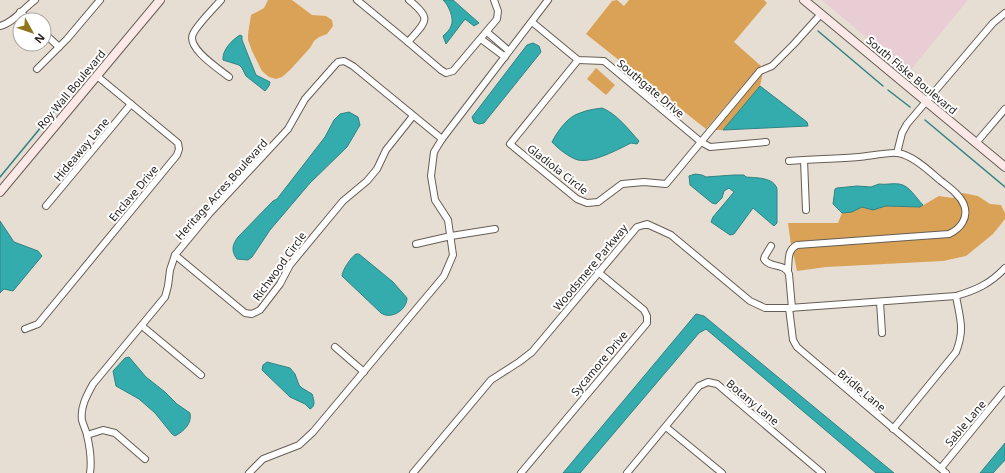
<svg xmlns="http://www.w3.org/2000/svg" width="1005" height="473" font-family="'Noto Sans',sans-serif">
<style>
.education{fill:#e8ced4}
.green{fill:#d9a256}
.water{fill:#34acad;stroke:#308382}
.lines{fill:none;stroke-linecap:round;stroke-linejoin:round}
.stream{stroke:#308382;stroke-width:1.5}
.street-casing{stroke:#665e55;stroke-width:8}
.secondary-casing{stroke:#665e55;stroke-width:10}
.street{stroke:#fff;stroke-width:6}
.secondary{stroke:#fbe9e8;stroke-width:8}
.labels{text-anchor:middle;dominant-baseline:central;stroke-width:4;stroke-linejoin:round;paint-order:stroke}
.street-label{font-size:11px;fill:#25221e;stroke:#fff}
</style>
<rect width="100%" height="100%" fill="#e7ded3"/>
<polygon class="education" points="822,0 968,0 908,73"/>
<g class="green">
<polygon points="268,0 292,0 312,15 326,16 332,20 333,26 327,34 319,37 314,41 310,48 290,70 282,77 276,79 269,77 262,71 252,51 248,40 248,34 251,15 264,8"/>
<polygon points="617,0 624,6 629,0 764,0 767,3 734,42 761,66 752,75 706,129 586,34 612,1"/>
<polygon points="596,68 615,85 606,95 587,79"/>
<polygon points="763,72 760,86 723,130 714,130"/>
<polygon points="963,193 978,196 990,204 1001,205 1005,213 1005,219 993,234 966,256 943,261 826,267 797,271 793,252 798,248 950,237 962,229 968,218 960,194"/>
<path d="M 939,196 L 953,198 L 955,196 C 967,210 964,224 948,232 L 797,242 L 791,245 L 788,223 L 838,223 L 842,213 L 852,212 L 862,207 L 878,209 L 886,206 L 920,207 Z"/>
</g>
<g class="water">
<path d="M 443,0 L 453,0 L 479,23 L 474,26 L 465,19 L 446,44 L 443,36 C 446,33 450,30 451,26 C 455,19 448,4 443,0 Z"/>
<path d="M 240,35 L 242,36 L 242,40 L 256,75 L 270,82 L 269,86 L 265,91 L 246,76 L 242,68 L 239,65 L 223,60 C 222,50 232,40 240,35 Z"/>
<polygon points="533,43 539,46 541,52 484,123 479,124 474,122 472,117 527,45"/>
<polygon points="760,86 807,122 808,126 723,130"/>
<path d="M 602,108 C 616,113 629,130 639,141 L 637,144 L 631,143 C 617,150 593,163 578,160 C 570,158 557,148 552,142 C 557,132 568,116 580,113 C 587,110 595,109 602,108 Z"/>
<path d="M 349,112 L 358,117 L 360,125 L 347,147 L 310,183 L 270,230 L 252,257 L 248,260 L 237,259 C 231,251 232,245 238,237 L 273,201 L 277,199 L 325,137 L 334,120 L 340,114 Z"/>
<path d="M 695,174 L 702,175 L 706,177 L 734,175 L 744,175 L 746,177 C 756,178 774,177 777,189 L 777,223 L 774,226 L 753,208 L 734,234 L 730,235 L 711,222 L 713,217 L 734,192 L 729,188 L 724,191 L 722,198 L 716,204 L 712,203 L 690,185 L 689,176 Z"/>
<path d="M 879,184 C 886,185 892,183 899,184 C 909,185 916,198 923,205 L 920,207 L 886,206 L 873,210 L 862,207 L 852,212 L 842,213 L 833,204 L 835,189 L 837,188 L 857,186 L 871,187 Z"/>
<polygon points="0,221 14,242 38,251 42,256 13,291 4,289 0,293"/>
<path d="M 356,254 L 359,254 L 393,282 L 407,298 C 407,310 391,320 381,313 L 342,276 C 342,270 352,256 356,254 Z"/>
<polygon points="696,314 704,316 894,473 876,473 706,329 699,333 580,473 563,473"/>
<path d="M 129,357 L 146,377 L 165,392 L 177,404 L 190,413 C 192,424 184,431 175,436 L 172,434 L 155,413 L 139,399 L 116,386 L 113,371 L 125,358 Z"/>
<path d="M 267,362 L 290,368 L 295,374 L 299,385 L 302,388 L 312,394 C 314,400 316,406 310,409 L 305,404 L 290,397 L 262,370 L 263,365 Z"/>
<polygon points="1005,443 1005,460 993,473 980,473"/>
</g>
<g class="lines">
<g class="stream">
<polyline points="818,31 883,86"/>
<polyline points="888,90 910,107"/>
<polyline points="925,120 1005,187"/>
<polyline points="0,177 65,98"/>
</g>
<defs>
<g id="street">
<path d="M 221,0 C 214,8 196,26 193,34 C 186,48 219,69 229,77"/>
<path d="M 357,0 L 408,42 C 426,21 433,20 409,0"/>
<polyline points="20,12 29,20"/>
<polyline points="532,22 578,60 604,61 701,142 710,147 766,142"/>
<path d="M 0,26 C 13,23 24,8 35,0"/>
<polyline points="487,32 509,51"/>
<polyline points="44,33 59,47"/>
<polyline points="481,39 505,57"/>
<polyline points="408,42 441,70 446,73 453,71 497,19 498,11 494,0"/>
<polyline points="578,60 510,144 577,199 587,203 598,202 622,184 644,182 666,184 760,71 772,66 794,44 821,14"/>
<polyline points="37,69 67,39 100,0"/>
<polyline points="442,139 548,0"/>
<polyline points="976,143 1005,109"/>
<polyline points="897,153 902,133 907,124 993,23 1005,13"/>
<polyline points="804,160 806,210"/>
<polyline points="46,206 131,104"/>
<polyline points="416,244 451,236 495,229"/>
<path d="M 771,246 L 765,256 L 764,259 C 770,269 784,262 789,274 L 792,308"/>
<polyline points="175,255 245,313 252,314 260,310 280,284 290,265 343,201 367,181 377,169 386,150 413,116"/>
<path d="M 788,270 C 789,260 787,250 797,245 L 949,234 C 960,229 969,218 964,205 C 960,195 950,188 941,181 C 929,171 914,156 898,153 C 889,152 869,156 859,157 C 836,159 812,159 789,161"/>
<polyline points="880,302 882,333"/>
<polyline points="789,308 793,340 797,347 946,473"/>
<polyline points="142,326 201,375"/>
<polyline points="25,329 38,324 177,155 179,149 178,143 97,76"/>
<polyline points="335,347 364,372"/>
<polyline points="666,427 722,473"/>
<path d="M 893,429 L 956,352 C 965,329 960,319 956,296"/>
<polyline points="87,435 103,430 115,433 145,459"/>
<polyline points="941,468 1005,390"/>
<path d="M 90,473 C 92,460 90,448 87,435 C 86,430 83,425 82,420 C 80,407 87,395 93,384 L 165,297 L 168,286 L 170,270 L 175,255 L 209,214 L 288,129 L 305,99 L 335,65 L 338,62 L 344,61 L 353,66 L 442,139 L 434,152 L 431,176 L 435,200 L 448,220 L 453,255 L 444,276 L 313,432 L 299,445 L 263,459 L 249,473"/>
<path d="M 413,473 L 491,380 L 519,362 L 532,352 L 637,227 L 647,224 L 671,235 L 750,301 L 765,308 L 789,308 L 956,296 C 976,290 990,284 1005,268"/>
<polyline points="521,473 647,323 647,316 644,310 598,272"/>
<polyline points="627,473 699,386 708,382 717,384 822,473"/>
</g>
<g id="secondary">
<polyline points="804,0 1005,167"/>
<polyline points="0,192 160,0"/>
</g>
</defs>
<use href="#street" class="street-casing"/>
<use href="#secondary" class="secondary-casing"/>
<use href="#street" class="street"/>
<use href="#secondary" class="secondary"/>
</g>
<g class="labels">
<g class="street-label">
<text transform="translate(912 75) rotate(40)">South Fiske Boulevard</text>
<text transform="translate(651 88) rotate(40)">Southgate Drive</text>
<text transform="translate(71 89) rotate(-50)">Roy Wall Boulevard</text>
<text transform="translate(81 149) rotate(-50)">Hideaway Lane</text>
<text transform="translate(558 169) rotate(38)">Gladiola Circle</text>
<text transform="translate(221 189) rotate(-48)">Heritage Acres Boulevard</text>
<text transform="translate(133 193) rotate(-50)">Enclave Drive</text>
<text transform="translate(279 266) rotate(-54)">Richwood Circle</text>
<text transform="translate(590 267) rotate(-50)">Woodsmere Parkway</text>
<text transform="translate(599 363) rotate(-50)">Sycamore Drive</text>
<text transform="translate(862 390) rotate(40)">Bridle Lane</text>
<text transform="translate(753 402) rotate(40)">Botany Lane</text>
<text transform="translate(965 423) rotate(-50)">Sable Lane</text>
</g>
</g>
<g transform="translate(32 32) rotate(130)"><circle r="19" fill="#ffffff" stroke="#a8a7a5"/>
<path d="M0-3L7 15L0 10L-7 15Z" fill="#92741a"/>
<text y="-6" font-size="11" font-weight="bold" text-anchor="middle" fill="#25221e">N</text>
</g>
</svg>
